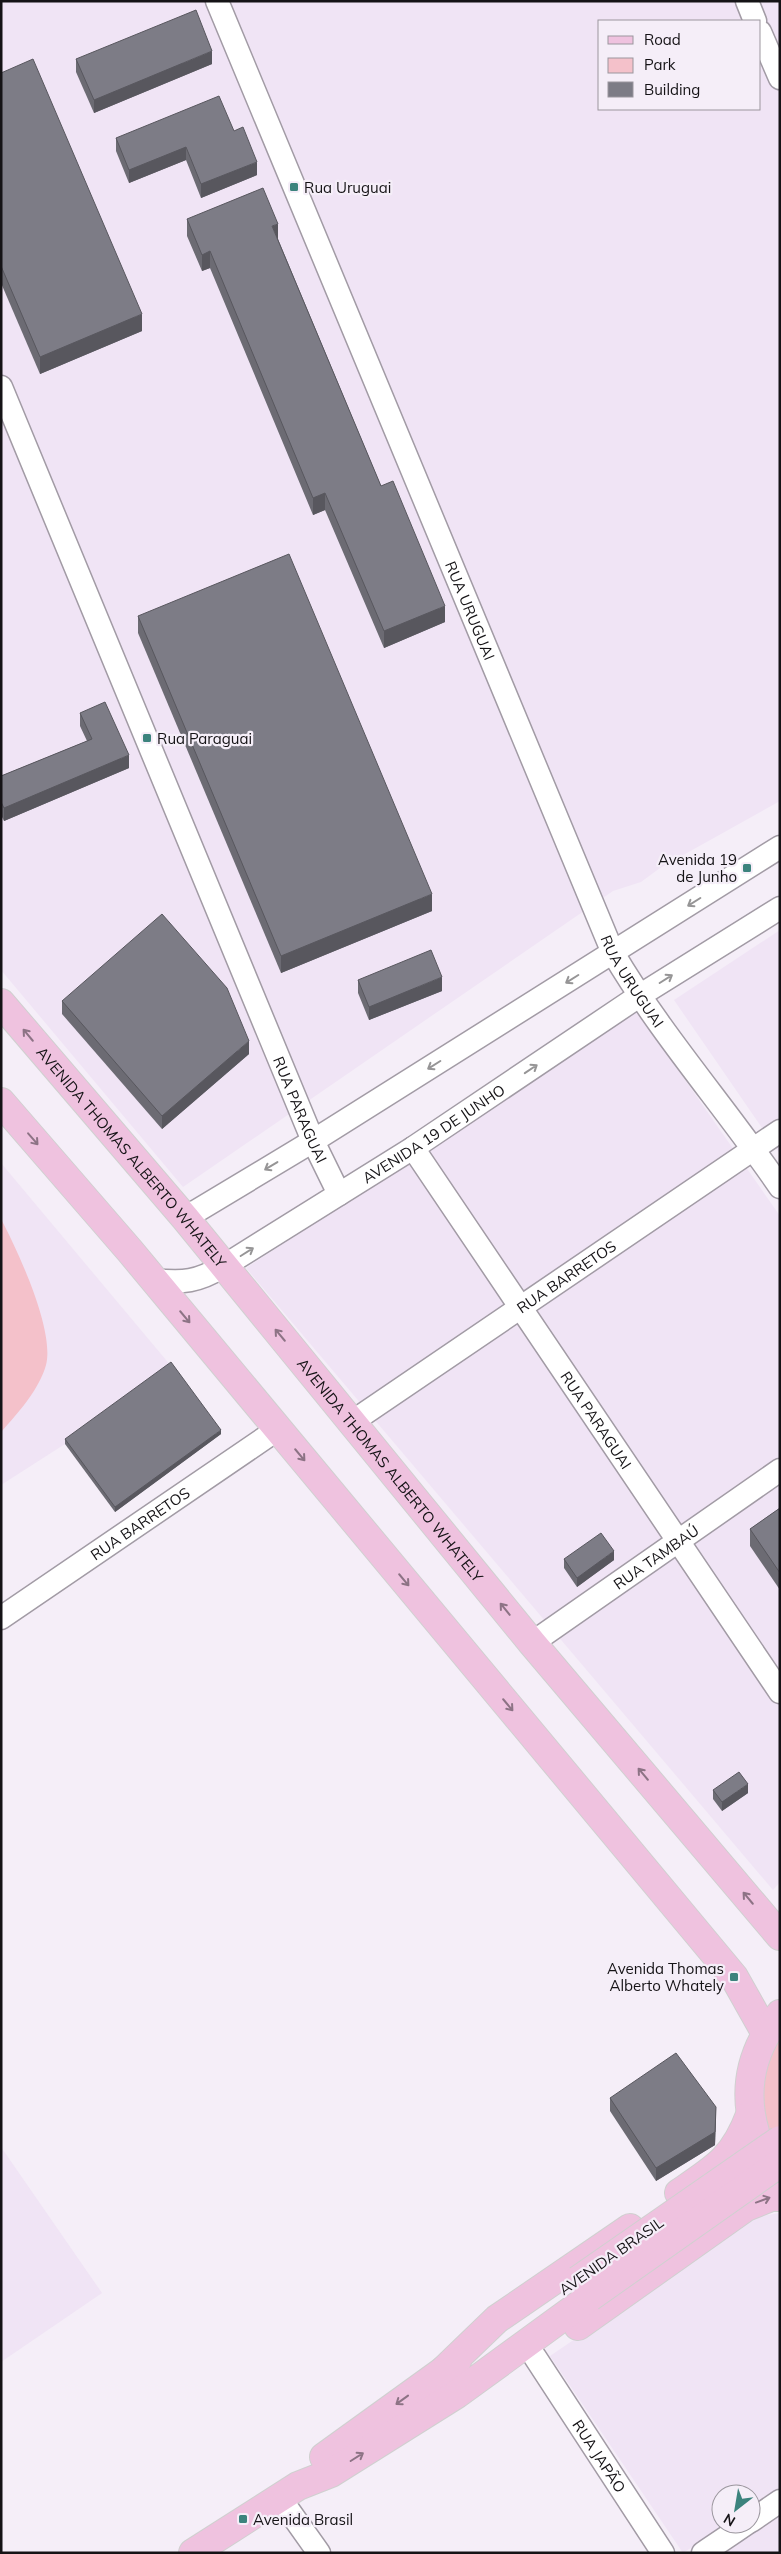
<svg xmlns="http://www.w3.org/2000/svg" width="781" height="2554" font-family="Mulish,sans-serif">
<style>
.built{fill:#f0e4f5;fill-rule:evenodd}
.green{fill:#f4c1ca}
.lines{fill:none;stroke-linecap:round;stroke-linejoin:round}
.minor-casing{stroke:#a29ba5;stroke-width:25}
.major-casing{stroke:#d0d0d0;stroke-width:30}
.minor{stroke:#fff;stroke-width:22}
.major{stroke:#efc2df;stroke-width:28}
.major-bridge-casing{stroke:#d0d0d0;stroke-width:30;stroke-linecap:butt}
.major-bridge{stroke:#efc2df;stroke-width:28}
.wall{fill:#6c6b73}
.shaded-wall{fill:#58575e}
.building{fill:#7d7c86;stroke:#58575e}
.oneway{stroke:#969596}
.oneway2{stroke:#8d7385}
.poi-dot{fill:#3c837d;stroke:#f5eef8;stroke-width:2}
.labels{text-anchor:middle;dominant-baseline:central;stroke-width:4.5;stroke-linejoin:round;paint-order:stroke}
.poi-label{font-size:15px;fill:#151316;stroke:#f5eef8;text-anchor:start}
.street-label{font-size:15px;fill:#151316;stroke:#f5eef8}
</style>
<rect width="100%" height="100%" fill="#f5eef8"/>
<g class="built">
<path d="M 1,1 L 780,1 L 780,801 L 660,868 L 641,882 L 613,891 L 183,1187 L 1,970 ZM 600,21 L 760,21 L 760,109 L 600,109 Z"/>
<polygon points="780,930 780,1154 674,1000"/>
<polygon points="637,1011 780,1216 780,1882 773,1890 246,1268"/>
<polygon points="1,1163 171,1366 65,1444 1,1485"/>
<polygon points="1,2147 102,2293 1,2362"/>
<polygon points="780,2213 780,2489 751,2508 751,2494 721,2494 721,2524 727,2524 683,2553 550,2356 754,2217"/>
<polygon points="780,2512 780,2553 725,2553"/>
</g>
<g class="green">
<path d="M 1,1219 C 18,1251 55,1331 46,1365 C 39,1390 18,1413 1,1432 Z"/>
<polygon points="780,2030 780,2157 762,2118 760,2076"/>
</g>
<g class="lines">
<defs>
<g id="minor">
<path id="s1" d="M 217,1 L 613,953 C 662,1036 726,1108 780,1187"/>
<polyline points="747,1 755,21"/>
<polyline points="760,32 780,78"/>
<path id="s2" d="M 1,387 L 313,1141 L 339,1194"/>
<path id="s3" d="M 413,1148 L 780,1692"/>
<polyline points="185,1218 313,1141 780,847"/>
<path id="s4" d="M 153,1280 C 184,1283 197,1282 224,1266 L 413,1148 L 639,996 L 780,908"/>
<path id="s5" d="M 352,1422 L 780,1131"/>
<path id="s6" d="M 1,1618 L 278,1429"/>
<path id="s7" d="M 532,1643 L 780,1470"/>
<path id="s8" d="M 535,2357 L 663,2553"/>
<polyline points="280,2498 319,2553"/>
<polyline points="751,2521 780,2501"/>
<polyline points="703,2553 746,2524"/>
</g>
<g id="major">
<path id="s9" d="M 1,1003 L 185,1218 L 532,1643 L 780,1936"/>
<polyline points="1,1102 130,1251 734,1977 765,2032"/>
<path d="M 755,2132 C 742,2088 752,2049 780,2014"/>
<path d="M 679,2193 C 716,2168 734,2158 750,2115"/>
<polyline points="578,2326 746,2207 771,2197 780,2197"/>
<polyline points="442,2372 497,2319 630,2228"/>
<polyline points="324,2457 457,2361"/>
<polyline points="193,2553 298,2486 331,2473 457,2394 590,2297"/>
</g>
</defs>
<use href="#minor" class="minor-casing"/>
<use href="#major" class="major-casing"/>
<use href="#minor" class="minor"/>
<use href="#major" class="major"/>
<defs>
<g id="major-bridge">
<polyline points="578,2280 780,2140"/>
<polyline points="590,2297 780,2163"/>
</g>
</defs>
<use href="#major-bridge" class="major-bridge-casing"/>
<use href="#major-bridge" class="major-bridge"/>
</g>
<g class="wall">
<polygon points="76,59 212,64 94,113 76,72"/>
<polygon points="1,73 142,331 40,374 1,283"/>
<polygon points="234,131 257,175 201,198 186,160 129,183 116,151 116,138"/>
<polygon points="187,219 278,239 381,486 445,622 384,648 325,510 313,515 210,268 202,271 187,236"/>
<polygon points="138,616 432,911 281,973 138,633"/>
<polygon points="80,713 129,768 4,821 1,815 1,776 87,741 80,726"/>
<polygon points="358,980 442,991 369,1020 358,993"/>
<polygon points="62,1001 249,1054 162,1129 62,1014"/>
<polygon points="221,1434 115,1512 65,1444 65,1439"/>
<polygon points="780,1508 780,1590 750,1546 750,1529"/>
<polygon points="564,1559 614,1560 577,1587 564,1568"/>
<polygon points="713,1790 748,1793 722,1811 713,1799"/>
<polygon points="610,2098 716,2120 715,2145 656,2181 610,2111"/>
</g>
<g class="shaded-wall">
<polygon points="212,51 212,64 94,113 94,100"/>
<polygon points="186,147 186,160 129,183 129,170"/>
<polygon points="257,162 257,175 201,198 201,184"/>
<polygon points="278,224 278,241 272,226"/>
<polygon points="210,251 210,268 202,271 202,255"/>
<polygon points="142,314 142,331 40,374 40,357"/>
<polygon points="325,493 325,510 313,515 313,498"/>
<polygon points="445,606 445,622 384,648 384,631"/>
<polygon points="129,755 129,768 4,821 4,808"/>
<polygon points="432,894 432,911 281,973 281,956"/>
<polygon points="442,977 442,991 369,1020 369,1007"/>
<polygon points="249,1041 249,1054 162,1129 162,1116"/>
<polygon points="221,1430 221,1434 115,1512 115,1507"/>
<polygon points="614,1551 614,1560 577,1587 577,1578"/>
<polygon points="748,1784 748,1793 722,1811 722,1802"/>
<polygon points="716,2107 715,2145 656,2181 656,2168"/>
</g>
<g class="building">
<polygon points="196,10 212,51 94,100 76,59"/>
<polygon points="33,59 142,314 40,357 1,266 1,73"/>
<polygon points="219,96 234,131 243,127 257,162 201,184 186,147 129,170 116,138"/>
<polygon points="263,188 278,224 272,226 381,486 393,481 445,606 384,631 325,493 313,498 210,251 202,255 187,219"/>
<polygon points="289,554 432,894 281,956 138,616"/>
<polygon points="105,702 129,755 4,808 1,802 1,776 92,739 80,713"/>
<polygon points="162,914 227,988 249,1041 162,1116 62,1001"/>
<polygon points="431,950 442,977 369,1007 358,980"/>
<polygon points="171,1362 221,1430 115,1507 65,1439"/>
<polygon points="780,1508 780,1573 750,1529"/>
<polygon points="601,1533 614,1551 577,1578 564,1559"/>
<polygon points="739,1772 748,1784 722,1802 713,1790"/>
<polygon points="676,2053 716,2107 715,2132 656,2168 610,2098"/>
</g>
<defs><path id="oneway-shaft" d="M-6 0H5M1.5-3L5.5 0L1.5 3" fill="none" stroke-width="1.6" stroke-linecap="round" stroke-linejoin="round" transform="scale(1.25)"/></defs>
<g class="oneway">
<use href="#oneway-shaft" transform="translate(694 902) rotate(148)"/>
<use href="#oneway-shaft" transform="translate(572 979) rotate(148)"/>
<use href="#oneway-shaft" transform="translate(666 979) rotate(-32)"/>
<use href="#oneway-shaft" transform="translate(434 1065) rotate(148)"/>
<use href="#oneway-shaft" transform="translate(531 1069) rotate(-34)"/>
<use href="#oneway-shaft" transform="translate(271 1166) rotate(149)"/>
<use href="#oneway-shaft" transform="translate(247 1252) rotate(-32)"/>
</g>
<g class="oneway2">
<use href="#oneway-shaft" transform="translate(28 1035) rotate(-130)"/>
<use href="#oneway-shaft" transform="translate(33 1139) rotate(49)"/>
<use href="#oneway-shaft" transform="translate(185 1317) rotate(50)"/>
<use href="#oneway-shaft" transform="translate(280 1335) rotate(-130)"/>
<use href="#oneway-shaft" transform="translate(300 1455) rotate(50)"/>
<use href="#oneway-shaft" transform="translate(404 1580) rotate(50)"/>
<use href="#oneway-shaft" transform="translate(505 1609) rotate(-129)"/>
<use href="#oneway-shaft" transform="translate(508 1705) rotate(50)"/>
<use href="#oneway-shaft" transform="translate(643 1774) rotate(-130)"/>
<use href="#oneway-shaft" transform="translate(748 1898) rotate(-130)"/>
<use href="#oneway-shaft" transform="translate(763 2200) rotate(-20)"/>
<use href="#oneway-shaft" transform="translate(402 2400) rotate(144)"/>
<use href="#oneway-shaft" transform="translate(357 2457) rotate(-32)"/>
</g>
<g class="poi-dot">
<rect x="289" y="182" width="10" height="10" rx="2.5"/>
<rect x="142" y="733" width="10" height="10" rx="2.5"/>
<rect x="742" y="863" width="10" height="10" rx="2.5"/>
<rect x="729" y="1972" width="10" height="10" rx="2.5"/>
<rect x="238" y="2514" width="10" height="10" rx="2.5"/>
</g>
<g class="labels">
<g class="poi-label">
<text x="304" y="187">Rua Uruguai</text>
<text x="157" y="738">Rua Paraguai</text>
<text x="737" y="859" text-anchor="end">Avenida 19<tspan x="737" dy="17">de Junho</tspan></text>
<text x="724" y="1968" text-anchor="end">Avenida Thomas<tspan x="724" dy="17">Alberto Whately</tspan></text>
<text x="253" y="2519">Avenida Brasil</text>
</g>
<g class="street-label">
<text stroke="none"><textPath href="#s1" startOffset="660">RUA URUGUAI</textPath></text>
<text stroke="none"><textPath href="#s1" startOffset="1065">RUA URUGUAI</textPath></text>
<text stroke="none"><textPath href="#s2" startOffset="782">RUA PARAGUAI</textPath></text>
<text stroke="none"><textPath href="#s4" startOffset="322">AVENIDA 19 DE JUNHO</textPath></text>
<text stroke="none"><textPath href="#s9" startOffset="202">AVENIDA THOMAS ALBERTO WHATELY</textPath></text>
<text stroke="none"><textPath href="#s5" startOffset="259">RUA BARRETOS</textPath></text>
<text stroke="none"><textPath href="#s3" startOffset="328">RUA PARAGUAI</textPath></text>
<text stroke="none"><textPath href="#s9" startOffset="608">AVENIDA THOMAS ALBERTO WHATELY</textPath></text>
<text stroke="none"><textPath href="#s6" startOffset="168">RUA BARRETOS</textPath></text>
<text stroke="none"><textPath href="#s7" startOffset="151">RUA TAMBAÚ</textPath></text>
<text transform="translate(611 2256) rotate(-35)">AVENIDA BRASIL</text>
<text stroke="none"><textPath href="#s8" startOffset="118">RUA JAPÃO</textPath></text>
</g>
</g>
<rect width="781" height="2554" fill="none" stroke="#151316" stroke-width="5"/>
<rect x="598" y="20" width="162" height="90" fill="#f5eef8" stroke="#9b969e"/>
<rect x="608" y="36" width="25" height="8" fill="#efc2df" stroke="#9b969e"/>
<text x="644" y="45" font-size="15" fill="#151316">Road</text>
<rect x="608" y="58" width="25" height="15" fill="#f4c1ca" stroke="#9b969e"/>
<text x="644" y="70" font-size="15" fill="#151316">Park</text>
<rect x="608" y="82" width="25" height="15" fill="#7d7c86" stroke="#9b969e"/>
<text x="644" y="95" font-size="15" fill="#151316">Building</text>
<g transform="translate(736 2509) rotate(211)"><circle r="24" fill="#f5eef8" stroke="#9b969e"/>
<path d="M0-4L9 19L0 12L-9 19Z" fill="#3c837d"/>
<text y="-8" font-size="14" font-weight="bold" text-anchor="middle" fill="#151316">N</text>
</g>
</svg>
